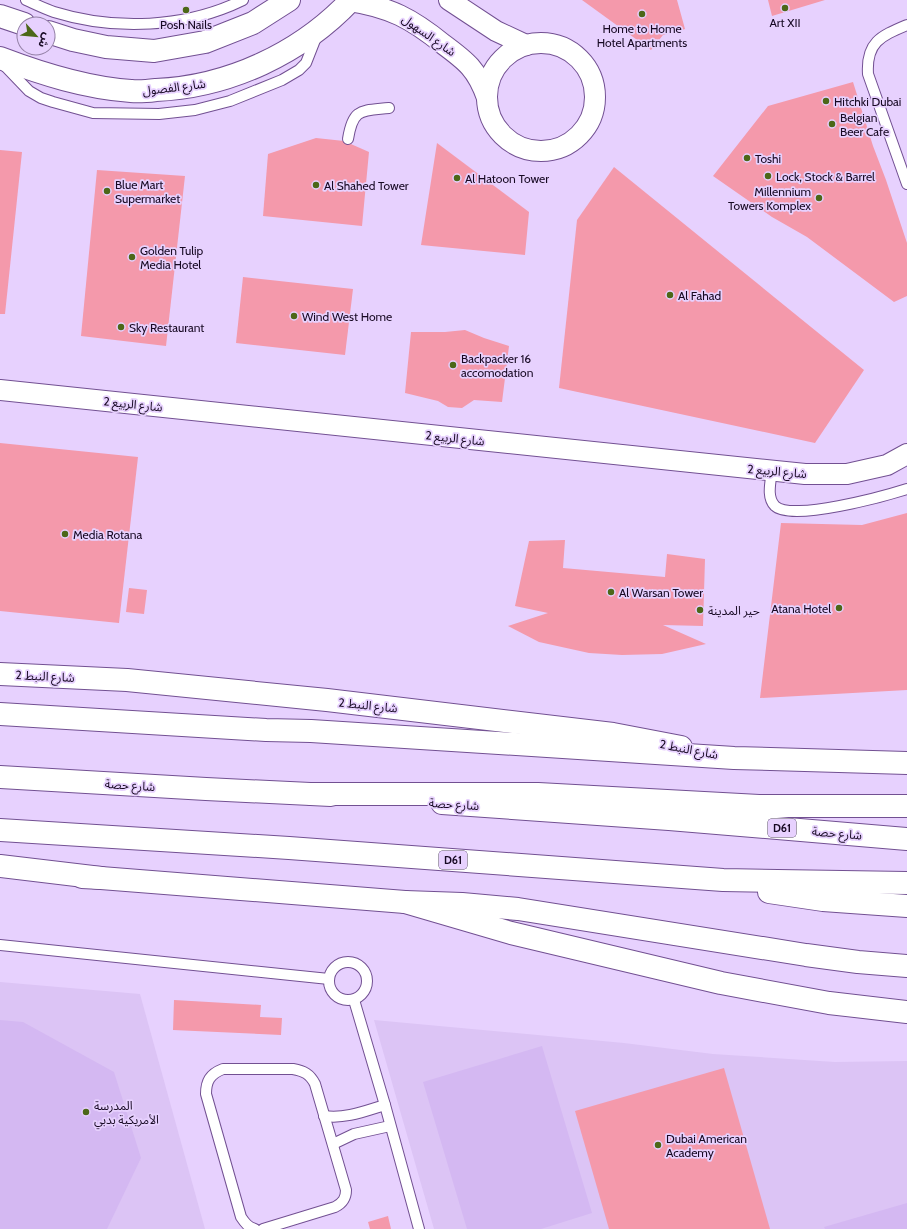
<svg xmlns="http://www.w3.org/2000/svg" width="907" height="1229" font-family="Cabin,'Noto Sans Arabic',sans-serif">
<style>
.built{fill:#dcc4f5}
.green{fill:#d4b8f2}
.building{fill:#f499ab}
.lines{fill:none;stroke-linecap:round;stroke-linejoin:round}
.service-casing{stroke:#725092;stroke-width:12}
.minor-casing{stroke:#725092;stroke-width:22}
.tertiary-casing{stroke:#725092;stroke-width:24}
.secondary-casing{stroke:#725092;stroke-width:24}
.primary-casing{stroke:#725092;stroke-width:24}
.motorway-casing{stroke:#725092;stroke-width:24}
.service{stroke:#fff;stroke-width:10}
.minor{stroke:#fff;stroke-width:20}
.tertiary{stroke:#fff;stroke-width:22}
.secondary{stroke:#fff;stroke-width:22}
.primary{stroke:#fff;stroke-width:22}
.motorway{stroke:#fff;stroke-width:22}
.poi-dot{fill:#4c6718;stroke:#e7d1fe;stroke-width:1.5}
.labels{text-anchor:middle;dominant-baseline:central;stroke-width:3.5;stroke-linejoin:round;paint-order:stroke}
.shield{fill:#e7d1fe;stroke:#554565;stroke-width:1}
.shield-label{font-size:11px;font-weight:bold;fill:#170923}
.poi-label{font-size:12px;fill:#170923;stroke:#e7d1fe;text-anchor:start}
.street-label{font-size:12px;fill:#170923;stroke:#e7d1fe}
</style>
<rect width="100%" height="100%" fill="#e7d1fe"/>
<g class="built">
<polygon points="0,982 140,994 205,1229 0,1229"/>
<polygon points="374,1020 624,1043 713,1054 835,1062 907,1061 907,1229 434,1229"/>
</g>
<g class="green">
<polygon points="0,1020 23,1022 114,1072 141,1158 107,1229 0,1229"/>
<polygon points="542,1046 592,1213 541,1229 467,1229 423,1082"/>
<polygon points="907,1203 907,1229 825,1229 824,1227"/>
</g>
<g class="building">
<polygon points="582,0 677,0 685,29 663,35 651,50"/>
<polygon points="768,0 825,0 772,16"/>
<polygon points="853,82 873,146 886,180 907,243 907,296 894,302 807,237 772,217 713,176 768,106"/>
<polygon points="316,138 344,141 369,152 362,226 263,216 268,154"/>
<polygon points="437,143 529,212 525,255 421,245"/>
<polygon points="0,150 22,152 5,314 0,314"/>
<polygon points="614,167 864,370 815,443 559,388 577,220"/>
<polygon points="97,170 185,176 166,346 81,336"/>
<polygon points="243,277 353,289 345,355 236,343"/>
<polygon points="465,330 484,338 509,346 502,402 474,400 462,408 448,407 438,401 405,393 411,332 445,332"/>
<polygon points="0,443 138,457 119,623 0,611"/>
<polygon points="907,513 907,690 760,698 781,523 862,525"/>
<polygon points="565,540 563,568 665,577 667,554 705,559 703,626 663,625 706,644 662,654 622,655 589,653 539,642 508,626 548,613 515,606 529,541"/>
<polygon points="129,588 147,590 144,614 126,612"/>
<polygon points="174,1000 261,1005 260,1017 282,1018 281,1035 173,1030"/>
<polygon points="724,1068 770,1229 609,1229 575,1111"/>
<polygon points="388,1216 391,1229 370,1229 368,1222"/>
</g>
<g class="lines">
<defs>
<g id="service">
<path d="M 26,0 C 35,4 45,9 54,12 C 115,31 186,28 243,0"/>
<path d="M 907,25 C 881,36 866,42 868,74 L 907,184"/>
<polyline points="4,65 29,91 41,98 53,102 93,113 159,114 195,110 230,101 282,80 299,70 306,63 317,35"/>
<path d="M 348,139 C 353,108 361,111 389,108"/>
<path d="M 772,470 C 771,481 766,497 775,506 C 791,522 885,496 907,489"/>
<polyline points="0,945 329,979"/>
<circle cx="348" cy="981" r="19"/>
<polyline points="354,1000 385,1105 419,1229"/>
<path d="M 324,1116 C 346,1119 365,1111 385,1105"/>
<polyline points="333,1144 354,1134 390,1126"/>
<path d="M 255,1229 C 248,1227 245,1223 241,1217 L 206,1094 C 206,1081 210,1074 223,1069 L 293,1069 C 304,1071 310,1074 315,1084 L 346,1190 C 346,1198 343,1203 335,1207 L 263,1229"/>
</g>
<g id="minor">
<polyline points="449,0 496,31 526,45"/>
<path d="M 350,1 C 390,7 412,19 443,44 C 466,61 477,69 487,98"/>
<circle cx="541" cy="97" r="54"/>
<polyline points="0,390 805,474 847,474 887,465 907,454"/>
</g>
<g id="tertiary">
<polyline points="0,16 24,24"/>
<polyline points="48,32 73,40 106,47 154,51 205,42 253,23 289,0"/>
<path d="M 0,58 C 42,74 86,88 131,91 C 139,92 148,91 156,90 C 229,87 301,53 351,0"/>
<polyline points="0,674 127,680 327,700 613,734 681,747"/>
</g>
<g id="secondary">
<polyline points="0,714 266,730 311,731 734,758 907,763"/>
<polyline points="82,877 101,878 405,902 511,933 721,983 829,1003 907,1012"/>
</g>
<g id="primary">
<polyline points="0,777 206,789 331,795"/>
<polyline points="442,803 669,819 907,839"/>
<polyline points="0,830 289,848 723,880 907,883"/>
<polyline points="0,866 101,878"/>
<polyline points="769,892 823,900 907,906"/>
</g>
<g id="motorway">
<polyline points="312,794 538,794 759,806 907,806"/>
<polyline points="405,902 462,904 518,909 806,955 858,962 907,966"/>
</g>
</defs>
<use href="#service" class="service-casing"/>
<use href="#minor" class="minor-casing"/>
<use href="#tertiary" class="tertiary-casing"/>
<use href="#secondary" class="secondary-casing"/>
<use href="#primary" class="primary-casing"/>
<use href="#motorway" class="motorway-casing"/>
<use href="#service" class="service"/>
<use href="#minor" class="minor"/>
<use href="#tertiary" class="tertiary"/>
<use href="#secondary" class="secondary"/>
<use href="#primary" class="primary"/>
<use href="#motorway" class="motorway"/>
</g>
<g class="poi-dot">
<circle cx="785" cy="8" r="4"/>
<circle cx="186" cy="10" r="4"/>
<circle cx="642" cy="14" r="4"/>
<circle cx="826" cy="101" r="4"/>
<circle cx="832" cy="124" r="4"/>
<circle cx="747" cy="158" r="4"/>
<circle cx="768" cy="176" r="4"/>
<circle cx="457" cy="178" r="4"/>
<circle cx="316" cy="185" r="4"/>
<circle cx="107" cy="191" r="4"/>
<circle cx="819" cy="198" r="4"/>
<circle cx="132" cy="257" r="4"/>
<circle cx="670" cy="295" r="4"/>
<circle cx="294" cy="316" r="4"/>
<circle cx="121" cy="327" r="4"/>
<circle cx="453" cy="365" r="4"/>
<circle cx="65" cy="534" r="4"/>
<circle cx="611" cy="592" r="4"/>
<circle cx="839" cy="608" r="4"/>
<circle cx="700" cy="610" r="4"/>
<circle cx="86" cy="1112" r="4"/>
<circle cx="658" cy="1145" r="4"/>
</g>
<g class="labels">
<g class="shield">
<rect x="768" y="819" width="28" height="18" rx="3"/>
<rect x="439" y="851" width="28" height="18" rx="3"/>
</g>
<g class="shield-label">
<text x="782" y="828">D61</text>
<text x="453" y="860">D61</text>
</g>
<g class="poi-label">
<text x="785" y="22" text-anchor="middle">Art XII</text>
<text x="186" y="24" text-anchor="middle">Posh Nails</text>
<text x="642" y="28" text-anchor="middle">Home to Home<tspan x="642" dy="14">Hotel Apartments</tspan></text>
<text x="834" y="101">Hitchki Dubai</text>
<text x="840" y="117">Belgian<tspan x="840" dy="14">Beer Cafe</tspan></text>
<text x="755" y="158">Toshi</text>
<text x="776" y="176">Lock, Stock &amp; Barrel</text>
<text x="465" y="178">Al Hatoon Tower</text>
<text x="115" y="184">Blue Mart<tspan x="115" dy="14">Supermarket</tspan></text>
<text x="324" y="185">Al Shahed Tower</text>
<text x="811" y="191" text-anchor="end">Millennium<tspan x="811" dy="14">Towers Komplex</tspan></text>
<text x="140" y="250">Golden Tulip<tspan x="140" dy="14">Media Hotel</tspan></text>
<text x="678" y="295">Al Fahad</text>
<text x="302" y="316">Wind West Home</text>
<text x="129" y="327">Sky Restaurant</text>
<text x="461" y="358">Backpacker 16<tspan x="461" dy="14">accomodation</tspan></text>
<text x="73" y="534">Media Rotana</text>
<text x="619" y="592">Al Warsan Tower</text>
<text x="831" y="608" text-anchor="end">Atana Hotel</text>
<text x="708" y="610">حير المدينة</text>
<text x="94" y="1105">المدرسة<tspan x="94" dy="14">الأمريكية بدبي</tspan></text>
<text x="666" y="1138">Dubai American<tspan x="666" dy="14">Academy</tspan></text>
</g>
<g class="street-label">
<text transform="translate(429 35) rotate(35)">شارع السهول</text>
<text transform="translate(174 87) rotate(-7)">شارع الفصول</text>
<text transform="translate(133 404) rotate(6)">شارع الربيع 2</text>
<text transform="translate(455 438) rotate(6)">شارع الربيع 2</text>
<text transform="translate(777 471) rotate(5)">شارع الربيع 2</text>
<text transform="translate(45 676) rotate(3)">شارع النبط 2</text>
<text transform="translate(368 705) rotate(6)">شارع النبط 2</text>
<text transform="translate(689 749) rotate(11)">شارع النبط 2</text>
<text transform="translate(130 785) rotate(4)">شارع حصة</text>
<text transform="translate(454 804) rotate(4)">شارع حصة</text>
<text transform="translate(837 833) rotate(5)">شارع حصة</text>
</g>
</g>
<g transform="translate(36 36) rotate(117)"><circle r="19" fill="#e7d1fe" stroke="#9481a6"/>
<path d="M0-3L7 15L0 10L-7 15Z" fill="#4c6718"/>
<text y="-6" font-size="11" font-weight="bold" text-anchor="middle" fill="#170923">ش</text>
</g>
</svg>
